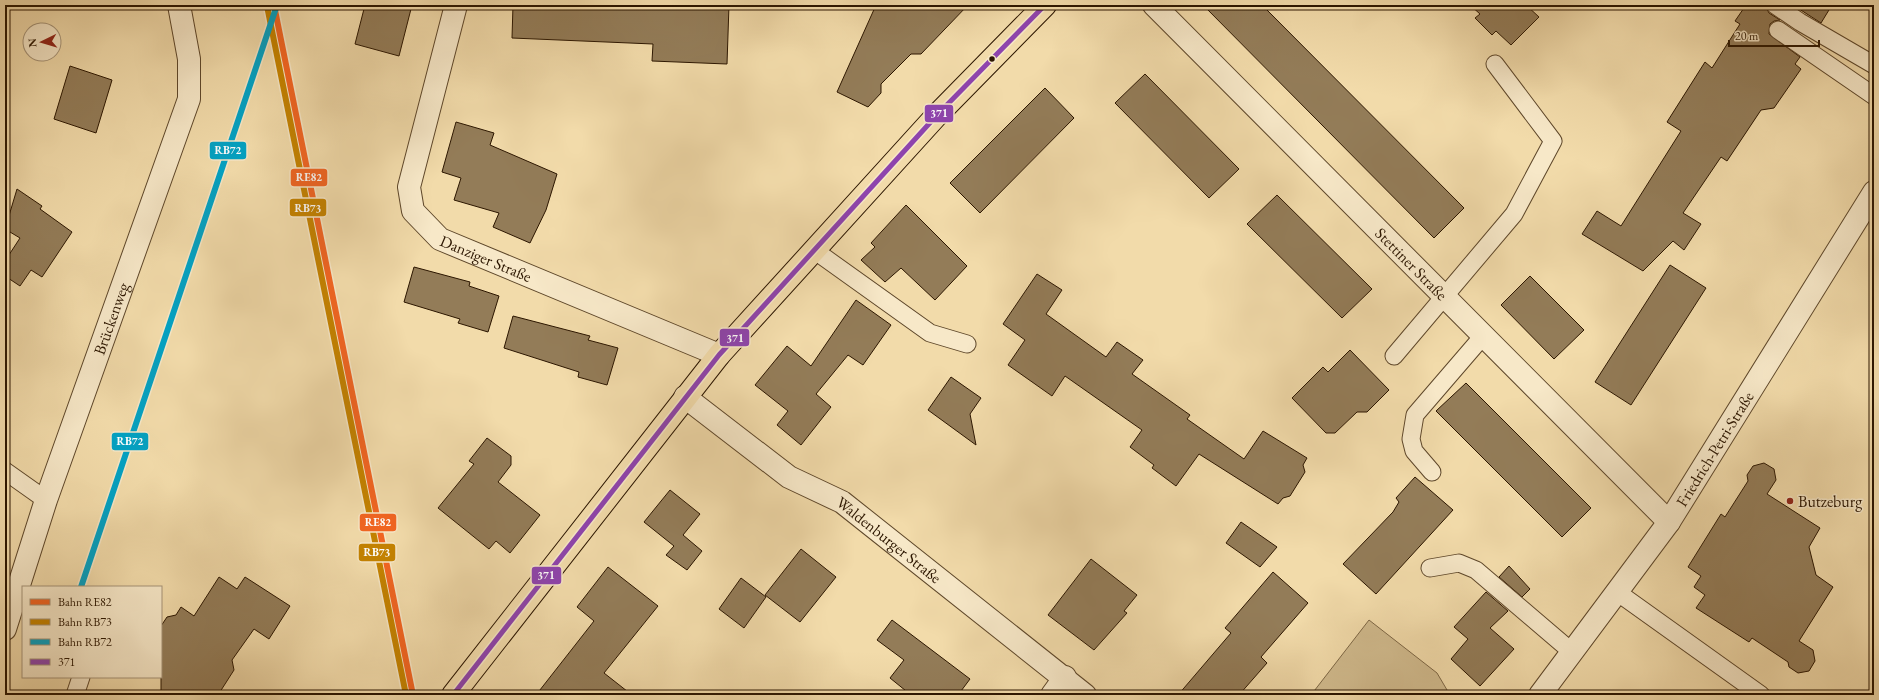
<svg xmlns="http://www.w3.org/2000/svg" width="1879" height="700" font-family="'EB Garamond',serif">
<style>
.park{fill:#d0ba8d;stroke:#7e6846}
.building{fill:#937c58;stroke:#2c1600}
.lines{fill:none;stroke-linecap:round;stroke-linejoin:round}
.service-casing{stroke:#5e472a;stroke-width:19}
.minor-casing{stroke:#5e472a;stroke-width:24}
.primary-casing{stroke:#2c1600;stroke-width:24}
.service{stroke:#f7e8c8;stroke-width:17}
.minor{stroke:#f7e8c8;stroke-width:22}
.primary{stroke:#f2dbaa;stroke-width:22}
.bus-1-casing{stroke:#f7e8c8;stroke-width:8}
.bus-1{stroke:#8e44ad;stroke-width:5}
.rail-1-casing{stroke:#f7e8c8;stroke-width:9}
.rail-2-casing{stroke:#f7e8c8;stroke-width:9}
.rail-3-casing{stroke:#f7e8c8;stroke-width:9}
.rail-1{stroke:#f26522;stroke-width:6}
.rail-2{stroke:#c48200;stroke-width:6}
.rail-3{stroke:#02a2c4;stroke-width:6}
.bus-dot{fill:#2c1600;stroke:#f7e8c8;stroke-width:1.5}
.poi-dot{fill:#8f2418;stroke:#f7e8c8;stroke-width:1.5}
.labels{text-anchor:middle;dominant-baseline:central;stroke-width:3;stroke-linejoin:round;paint-order:stroke}
.street-label{font-size:16px;fill:#2c1600;stroke:#f7e8c8}
.poi-label{font-size:16px;fill:#2c1600;stroke:#f7e8c8;text-anchor:start}
.line-badge{stroke:#f7e8c8;stroke-width:1.5}
.badge-label{font-size:11px;text-anchor:middle;font-weight:bold;fill:#fff}
</style>
<rect width="100%" height="100%" fill="#f2dbaa"/>
<filter id="stains"><feTurbulence type="fractalNoise" baseFrequency=".005" numOctaves="4"/><feColorMatrix values="0 0 0 0 .2 0 0 0 0 .09 0 0 0 0 .02 0 0 0 .5 -.17"/></filter>
<radialGradient id="worn" r=".72"><stop offset=".6" stop-color="#630" stop-opacity="0"/><stop offset="1" stop-color="#630" stop-opacity=".3"/></radialGradient>
<polygon class="park" points="1369,620 1437,673 1450,695 1311,695"/>
<g class="building">
<polygon points="365,5 412,5 399,56 355,44"/>
<polygon points="513,5 729,5 727,64 652,61 653,44 512,38"/>
<polygon points="876,5 968,5 921,54 911,54 881,84 881,93 868,107 837,92"/>
<polygon points="1203,5 1262,5 1464,208 1434,238"/>
<polygon points="1470,5 1526,5 1539,17 1511,45 1496,31 1492,35 1475,18 1480,14"/>
<polygon points="1746,5 1765,5 1769,13 1780,20 1774,21 1770,24 1769,34 1800,57 1795,64 1801,69 1774,108 1761,110 1727,161 1721,157 1683,213 1701,224 1684,250 1673,241 1643,271 1582,234 1597,211 1621,226 1681,131 1667,122 1705,62 1712,68 1740,24 1735,21"/>
<polygon points="1793,5 1832,5 1821,23"/>
<polygon points="70,66 112,80 96,133 54,119"/>
<polygon points="1145,74 1239,169 1209,198 1115,103"/>
<polygon points="1045,88 1074,118 980,213 950,183"/>
<polygon points="456,122 494,133 490,145 557,174 546,210 530,243 493,227 499,213 454,200 461,178 442,172"/>
<polygon points="17,189 42,206 40,209 72,232 42,277 31,270 20,286 5,276 5,261 20,238 5,229"/>
<polygon points="1277,195 1372,289 1342,318 1247,224"/>
<polygon points="906,205 967,266 935,300 901,268 885,282 861,260 875,247 871,243"/>
<polygon points="1670,265 1706,288 1631,405 1595,382"/>
<polygon points="414,267 470,282 469,286 499,296 488,332 458,323 460,319 404,302"/>
<polygon points="1037,274 1062,290 1046,314 1106,357 1117,342 1143,360 1132,374 1190,415 1187,419 1244,459 1263,431 1307,458 1303,465 1305,472 1290,496 1283,498 1278,504 1199,454 1176,486 1152,468 1154,465 1130,447 1142,430 1065,376 1052,396 1008,365 1025,340 1003,324"/>
<polygon points="1530,276 1584,330 1554,359 1501,305"/>
<polygon points="856,300 891,325 863,365 848,355 816,394 831,407 801,445 777,425 788,411 755,385 787,346 811,366"/>
<polygon points="513,316 590,336 588,340 618,348 607,385 578,377 579,372 504,348"/>
<polygon points="1350,350 1389,390 1367,412 1357,412 1335,433 1326,433 1292,398 1323,367 1328,372"/>
<polygon points="951,377 981,398 970,414 976,445 928,410"/>
<polygon points="1466,383 1591,508 1562,537 1436,411"/>
<polygon points="487,438 511,456 511,465 498,482 540,515 510,553 496,541 489,549 438,508 474,464 469,461"/>
<polygon points="1764,463 1774,469 1776,480 1767,494 1820,528 1809,547 1816,575 1833,587 1799,641 1813,650 1815,661 1809,671 1798,673 1789,667 1788,662 1752,638 1749,642 1696,608 1705,595 1694,587 1701,576 1688,567 1721,514 1725,517 1748,481 1747,475 1753,466"/>
<polygon points="1415,477 1453,510 1376,594 1343,564 1393,512 1399,502 1396,498"/>
<polygon points="670,490 700,514 683,535 702,551 687,570 666,555 674,546 644,522"/>
<polygon points="1241,522 1277,547 1260,567 1226,543"/>
<polygon points="801,549 836,577 800,622 765,595"/>
<polygon points="1091,559 1137,595 1124,611 1127,613 1094,650 1048,615"/>
<polygon points="1509,566 1530,589 1522,597 1499,577"/>
<polygon points="608,567 658,606 604,673 632,695 536,695 594,621 577,607"/>
<polygon points="1273,572 1308,603 1261,657 1267,663 1239,695 1178,695 1231,633 1225,628"/>
<polygon points="219,577 237,589 245,577 290,606 269,639 254,629 232,660 234,670 218,695 161,695 161,626 167,617 176,615 181,607 194,616"/>
<polygon points="741,578 766,597 744,628 719,609"/>
<polygon points="1486,592 1508,611 1490,628 1514,649 1480,686 1451,659 1468,639 1454,627"/>
<polygon points="892,620 970,679 958,695 911,695 890,678 904,660 877,640"/>
</g>
<g class="lines">
<defs>
<g id="service">
<polyline points="1775,5 1800,22 1874,65"/>
<polyline points="1778,30 1874,96"/>
<polyline points="814,250 930,333 967,344"/>
<polyline points="1394,356 1514,214 1553,141 1495,64"/>
<polyline points="5,471 46,500"/>
<polyline points="1432,472 1414,451 1411,439 1415,415 1483,336"/>
<polyline points="1430,568 1459,563 1476,570 1572,652"/>
<polyline points="1617,592 1761,695"/>
<polyline points="75,695 81,677"/>
</g>
<g id="minor">
<path id="s1" d="M 456,5 L 409,187 L 413,211 L 440,239 L 719,355"/>
<path id="s2" d="M 1154,5 L 1669,522"/>
<path id="s3" d="M 685,397 L 789,477 L 842,502 L 1085,695"/>
<path id="s4" d="M 5,629 L 46,500 L 189,99 L 189,59 L 179,5"/>
<polyline points="1052,695 1065,677"/>
<path id="s5" d="M 1540,695 L 1669,522 L 1874,192"/>
</g>
<polyline id="primary" points="453,695 719,355 937,115 1045,5"/>
</defs>
<use href="#service" class="service-casing"/>
<use href="#minor" class="minor-casing"/>
<use href="#primary" class="primary-casing"/>
<use href="#service" class="service"/>
<use href="#minor" class="minor"/>
<use href="#primary" class="primary"/>
<defs>
<polyline id="bus-1" points="453,695 719,355 937,115 1045,5"/>
</defs>
<use href="#bus-1" class="bus-1-casing"/>
<use href="#bus-1" class="bus-1"/>
<defs>
<polyline id="rail-1" points="274,5 413,695"/>
<polyline id="rail-2" points="267,6 406,695"/>
<polyline id="rail-3" points="81,587 277,5"/>
</defs>
<use href="#rail-1" class="rail-1-casing"/>
<use href="#rail-2" class="rail-2-casing"/>
<use href="#rail-3" class="rail-3-casing"/>
<use href="#rail-1" class="rail-1"/>
<use href="#rail-2" class="rail-2"/>
<use href="#rail-3" class="rail-3"/>
</g>
<circle class="bus-dot" cx="992" cy="59" r="3.5"/>
<circle class="poi-dot" cx="1790" cy="501" r="4"/>
<g class="labels">
<g class="street-label">
<text stroke="none"><textPath href="#s1" startOffset="301">Danziger Straße</textPath></text>
<text stroke="none"><textPath href="#s2" startOffset="365">Stettiner Straße</textPath></text>
<text stroke="none"><textPath href="#s4" startOffset="328">Brückenweg</textPath></text>
<text stroke="none"><textPath href="#s5" startOffset="302">Friedrich-Petri-Straße</textPath></text>
<text stroke="none"><textPath href="#s3" startOffset="250">Waldenburger Straße</textPath></text>
</g>
<g class="poi-label">
<text x="1798" y="501">Butzeburg</text>
</g>
</g>
<g class="line-badge">
<rect x="924" y="104" width="30" height="19" rx="4" fill="#8e44ad"/>
<rect x="209" y="141" width="38" height="19" rx="4" fill="#02a2c4"/>
<rect x="290" y="168" width="38" height="19" rx="4" fill="#f26522"/>
<rect x="289" y="198" width="38" height="19" rx="4" fill="#c48200"/>
<rect x="719" y="328" width="31" height="19" rx="4" fill="#8e44ad"/>
<rect x="111" y="432" width="38" height="19" rx="4" fill="#02a2c4"/>
<rect x="359" y="513" width="38" height="19" rx="4" fill="#f26522"/>
<rect x="358" y="543" width="38" height="19" rx="4" fill="#c48200"/>
<rect x="531" y="566" width="31" height="19" rx="4" fill="#8e44ad"/>
</g>
<g class="badge-label">
<text x="939" y="117">371</text>
<text x="228" y="154">RB72</text>
<text x="309" y="181">RE82</text>
<text x="308" y="212">RB73</text>
<text x="735" y="342">371</text>
<text x="130" y="445">RB72</text>
<text x="378" y="526">RE82</text>
<text x="377" y="556">RB73</text>
<text x="546" y="579">371</text>
</g>
<rect width="1879" height="700" fill="none" stroke="#f2dbaa" stroke-width="20"/>
<rect x="6" y="6" width="1867" height="688" fill="none" stroke="#2c1600" stroke-width="2"/>
<rect x="10" y="10" width="1859" height="680" fill="none" stroke="#2c1600"/>
<rect x="22" y="586" width="140" height="92" fill="#f7e8c8" stroke="#a69478"/>
<rect x="30" y="599" width="20" height="6" fill="#f26522" stroke="#a69478"/>
<text x="58" y="606" font-size="12" fill="#2c1600">Bahn RE82</text>
<rect x="30" y="619" width="20" height="6" fill="#c48200" stroke="#a69478"/>
<text x="58" y="626" font-size="12" fill="#2c1600">Bahn RB73</text>
<rect x="30" y="639" width="20" height="6" fill="#02a2c4" stroke="#a69478"/>
<text x="58" y="646" font-size="12" fill="#2c1600">Bahn RB72</text>
<rect x="30" y="659" width="20" height="6" fill="#8e44ad" stroke="#a69478"/>
<text x="58" y="666" font-size="12" fill="#2c1600">371</text>
<g transform="translate(42 42) rotate(265)"><circle r="19" fill="#f7e8c8" stroke="#a69478"/>
<path d="M0-3L7 15L0 10L-7 15Z" fill="#8f2418"/>
<text y="-6" font-size="11" font-weight="bold" text-anchor="middle" fill="#2c1600">N</text>
</g>
<path d="M1729 40v6h90v-6" fill="none" stroke="#2c1600" stroke-width="2"/>
<text x="1735" y="40" font-size="12" fill="#2c1600" stroke="#f7e8c8" stroke-width="3" paint-order="stroke">20 m</text>
<rect width="100%" height="100%" filter="url(#stains)"/>
<rect width="100%" height="100%" fill="url(#worn)"/>
</svg>
